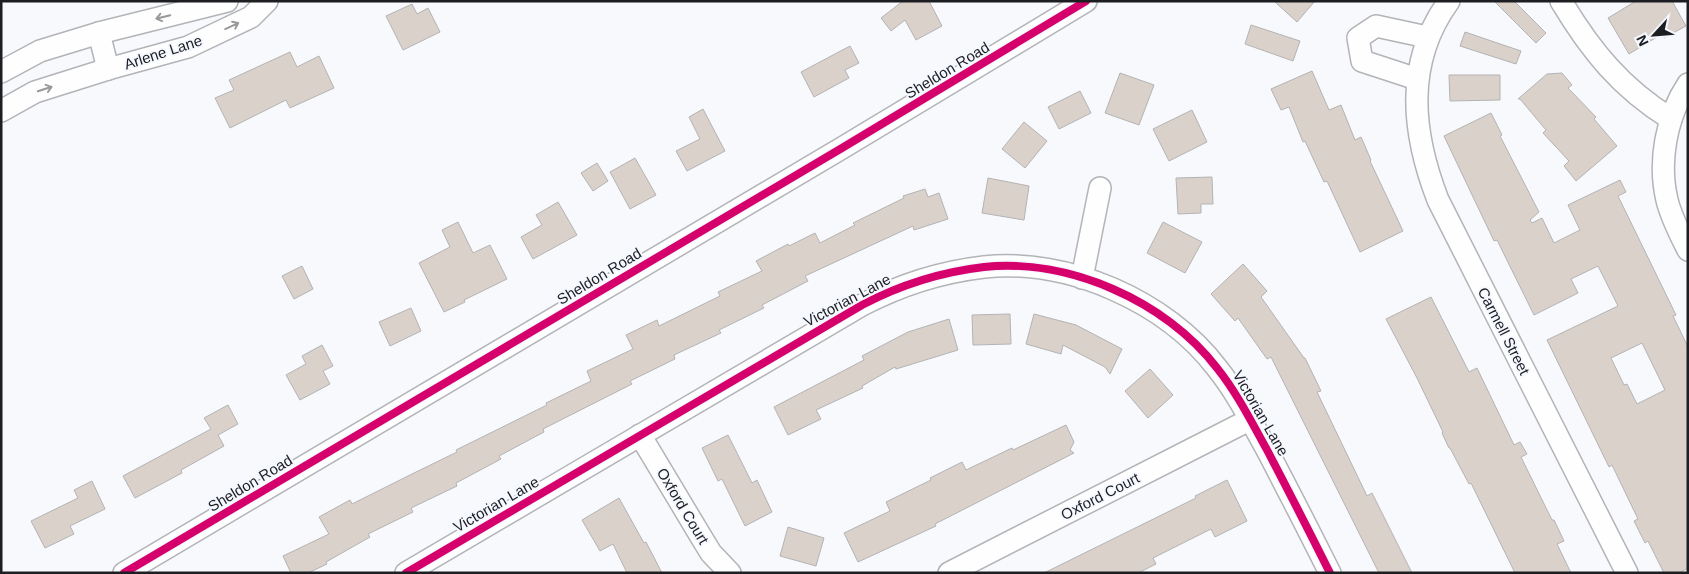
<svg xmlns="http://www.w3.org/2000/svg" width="1689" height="574" font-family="Helvetica,sans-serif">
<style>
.building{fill:#dad1cb;stroke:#b4b3b4;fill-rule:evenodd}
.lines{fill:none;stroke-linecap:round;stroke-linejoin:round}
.street-casing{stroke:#b3b4b7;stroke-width:24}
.street{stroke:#fefeff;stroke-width:21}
.cycleway-casing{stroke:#f5f8ff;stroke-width:11}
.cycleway{stroke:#d6006c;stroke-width:8}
.oneway{stroke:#98999b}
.labels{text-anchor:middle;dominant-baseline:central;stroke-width:4;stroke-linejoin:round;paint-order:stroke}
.street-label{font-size:15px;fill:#1c1e21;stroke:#f5f8ff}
</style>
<rect width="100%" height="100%" fill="#f7f9fd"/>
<g class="building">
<polygon points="903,1 929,1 942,26 916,40 905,20 891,31 881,18"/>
<polygon points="1274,1 1315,1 1297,22"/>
<polygon points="1494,1 1514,1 1546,33 1536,43"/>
<polygon points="1636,1 1672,1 1686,26 1664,38 1662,34 1629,54 1608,18"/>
<polygon points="412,4 417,14 428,8 440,32 403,50 386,16"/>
<polygon points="1251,25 1300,41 1293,61 1245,44"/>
<polygon points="1465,32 1521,51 1516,64 1460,46"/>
<polygon points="850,46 859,63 845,70 849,78 814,97 801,72"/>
<polygon points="290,52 297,67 319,56 334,88 290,108 286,100 230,128 215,98 234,90 229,80"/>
<polygon points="1312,71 1329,110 1341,105 1355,140 1361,137 1371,160 1370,161 1403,231 1360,252 1327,181 1324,182 1305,141 1303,142 1289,107 1281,110 1271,89"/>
<polygon points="1120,73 1154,85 1139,125 1105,113"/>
<polygon points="1562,73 1572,85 1568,88 1596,117 1594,119 1617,146 1576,181 1564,166 1569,161 1543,133 1546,130 1520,99 1518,99 1547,74"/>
<polygon points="1449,75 1500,75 1500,100 1450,101"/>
<polygon points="1080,91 1091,113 1059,129 1048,107"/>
<polygon points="703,109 725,151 687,171 676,151 700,139 689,117"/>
<polygon points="1192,110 1207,142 1169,161 1153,129"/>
<path d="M 1491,113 L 1502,135 L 1500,136 L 1539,212 L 1530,220 L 1532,223 L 1542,218 L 1554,243 L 1580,230 L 1568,205 L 1620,180 L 1626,192 L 1618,196 L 1676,315 L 1673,316 L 1688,347 L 1688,568 L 1679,573 L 1664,573 L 1648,541 L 1645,543 L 1634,521 L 1638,519 L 1612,465 L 1609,467 L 1547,340 L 1618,306 L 1598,266 L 1571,279 L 1578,293 L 1534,315 L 1497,240 L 1494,241 L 1444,136 ZM 1642,343 L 1665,390 L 1637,404 L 1627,384 L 1624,385 L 1611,358 Z"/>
<polygon points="1024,122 1047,141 1025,168 1002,149"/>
<polygon points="635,158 656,195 630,209 610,172"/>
<polygon points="597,163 608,181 593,191 581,173"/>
<polygon points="1212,177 1213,204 1201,204 1201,213 1178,214 1176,178"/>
<polygon points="988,178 1029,186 1024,220 982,213"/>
<polygon points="925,189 928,197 939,193 948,219 914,230 913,226 805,276 808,281 762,305 764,308 719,330 721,333 674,355 675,359 630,381 632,384 543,429 544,432 499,456 501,459 456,483 457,486 411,508 413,512 368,534 370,537 326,562 327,564 308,573 291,573 283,556 329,534 319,517 350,500 352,504 412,474 457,452 456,450 547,405 546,403 591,381 587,371 633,349 626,335 657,320 659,326 720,296 718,292 762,271 756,261 788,244 789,246 815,233 820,243 855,225 853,223 904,198 903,196"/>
<polygon points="558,202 577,235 533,259 521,237 542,225 536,215"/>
<polygon points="458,222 473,253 490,245 507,279 464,300 465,302 444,312 419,263 450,247 442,230"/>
<polygon points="1163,222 1202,242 1185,273 1147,253"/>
<polygon points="1243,264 1267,291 1261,297 1304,358 1305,358 1321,391 1317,392 1367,496 1372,493 1412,573 1379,573 1271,357 1267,359 1238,318 1235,321 1211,294"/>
<polygon points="302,266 313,289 294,299 282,276"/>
<polygon points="1431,297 1469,372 1477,368 1514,445 1520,442 1527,454 1521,457 1552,520 1554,520 1564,541 1557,544 1571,573 1515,573 1471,483 1469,484 1450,448 1449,448 1442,433 1443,432 1417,378 1386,319"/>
<polygon points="411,308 421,331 390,346 379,322"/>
<polygon points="1010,314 1011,344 973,345 972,315"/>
<polygon points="1034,314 1076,325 1122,349 1110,374 1105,367 1063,345 1061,354 1026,344"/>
<polygon points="949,319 958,350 896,369 895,367 862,386 863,388 816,410 821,419 788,435 774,407 864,360 862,356 908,332"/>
<polygon points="322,345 333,366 323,371 330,384 300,400 286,375 306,364 302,356"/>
<polygon points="1150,369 1173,395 1148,418 1125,391"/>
<polygon points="228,405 238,424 218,435 224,446 181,470 182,473 135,498 123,476 211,429 204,418"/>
<polygon points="1066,425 1074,442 1070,450 1074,453 935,524 936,526 858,562 844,533 890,511 886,502 931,480 930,478 962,462 966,470 1012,448 1013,450"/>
<polygon points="728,435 752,483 757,480 772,512 745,526 722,479 718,481 702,448"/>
<polygon points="1227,480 1247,521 1215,537 1211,529 1153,558 1156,564 1138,573 1044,573 1196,498 1195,496"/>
<polygon points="92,481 105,509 70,526 74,534 45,548 31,521 78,498 74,490"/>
<polygon points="619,498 644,543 646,542 662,573 627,573 613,544 600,551 582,520"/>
<polygon points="788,527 824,538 816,566 780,556"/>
</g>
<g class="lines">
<defs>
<g id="street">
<path d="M 1449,1 C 1404,63 1412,133 1438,200 L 1627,573"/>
<path d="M 1561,1 C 1591,51 1621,88 1671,119"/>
<polyline points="99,33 108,69"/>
<polyline points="1,72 40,51 99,33 227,1"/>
<polyline points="1417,79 1362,61 1358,38 1376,26 1427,37"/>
<path d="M 1688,84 C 1666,117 1658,162 1667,200 C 1671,217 1680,234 1688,250"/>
<polyline points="1,111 35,92 108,69 188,47 251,17 267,1"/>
<polyline points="1082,278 1100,188"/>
<polyline points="640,435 703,540 711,553 730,573"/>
<polyline points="124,573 842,148 1086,1"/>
<path d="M 406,573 L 862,305 C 900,285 941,272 984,267 C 1068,258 1166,301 1217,368 C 1237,393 1251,421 1266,448 C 1288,490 1309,531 1330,573"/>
<polyline points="949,573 1251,419"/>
</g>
</defs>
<use href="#street" class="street-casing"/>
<use href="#street" class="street"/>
<defs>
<g id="cycleway">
<polyline points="124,573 842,148 1086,1"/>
<path d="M 406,573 L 862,305 C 900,285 941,272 984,267 C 1068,258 1166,301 1217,368 C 1237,393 1251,421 1266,448 C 1288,490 1309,531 1330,573"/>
</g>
</defs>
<use href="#cycleway" class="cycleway-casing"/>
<use href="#cycleway" class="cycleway"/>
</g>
<defs><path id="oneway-shaft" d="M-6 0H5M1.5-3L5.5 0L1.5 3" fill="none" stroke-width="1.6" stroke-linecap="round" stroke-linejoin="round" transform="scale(1.25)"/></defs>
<g class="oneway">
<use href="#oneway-shaft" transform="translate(163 17) rotate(166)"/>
<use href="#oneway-shaft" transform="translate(232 26) rotate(-25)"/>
<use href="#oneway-shaft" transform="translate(45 89) rotate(-18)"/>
</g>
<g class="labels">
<g class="street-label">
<text transform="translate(163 52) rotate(-18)">Arlene Lane</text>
<text transform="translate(947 70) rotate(-31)">Sheldon Road</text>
<text transform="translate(599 276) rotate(-31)">Sheldon Road</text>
<text transform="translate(847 300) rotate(-28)">Victorian Lane</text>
<text transform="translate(1504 331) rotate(63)">Carmell Street</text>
<text transform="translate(1261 413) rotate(60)">Victorian Lane</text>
<text transform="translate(250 483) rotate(-31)">Sheldon Road</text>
<text transform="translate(1100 496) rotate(-27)">Oxford Court</text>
<text transform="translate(496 504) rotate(-30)">Victorian Lane</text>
<text transform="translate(683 506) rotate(59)">Oxford Court</text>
</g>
</g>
<rect width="1689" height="574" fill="none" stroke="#1c1e21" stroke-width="5"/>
<g transform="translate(1654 35) rotate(244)" stroke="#f5f8ff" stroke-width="4" paint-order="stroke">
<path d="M0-4L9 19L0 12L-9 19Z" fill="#1c1e21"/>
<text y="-8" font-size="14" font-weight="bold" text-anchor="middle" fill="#1c1e21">N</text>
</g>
</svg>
